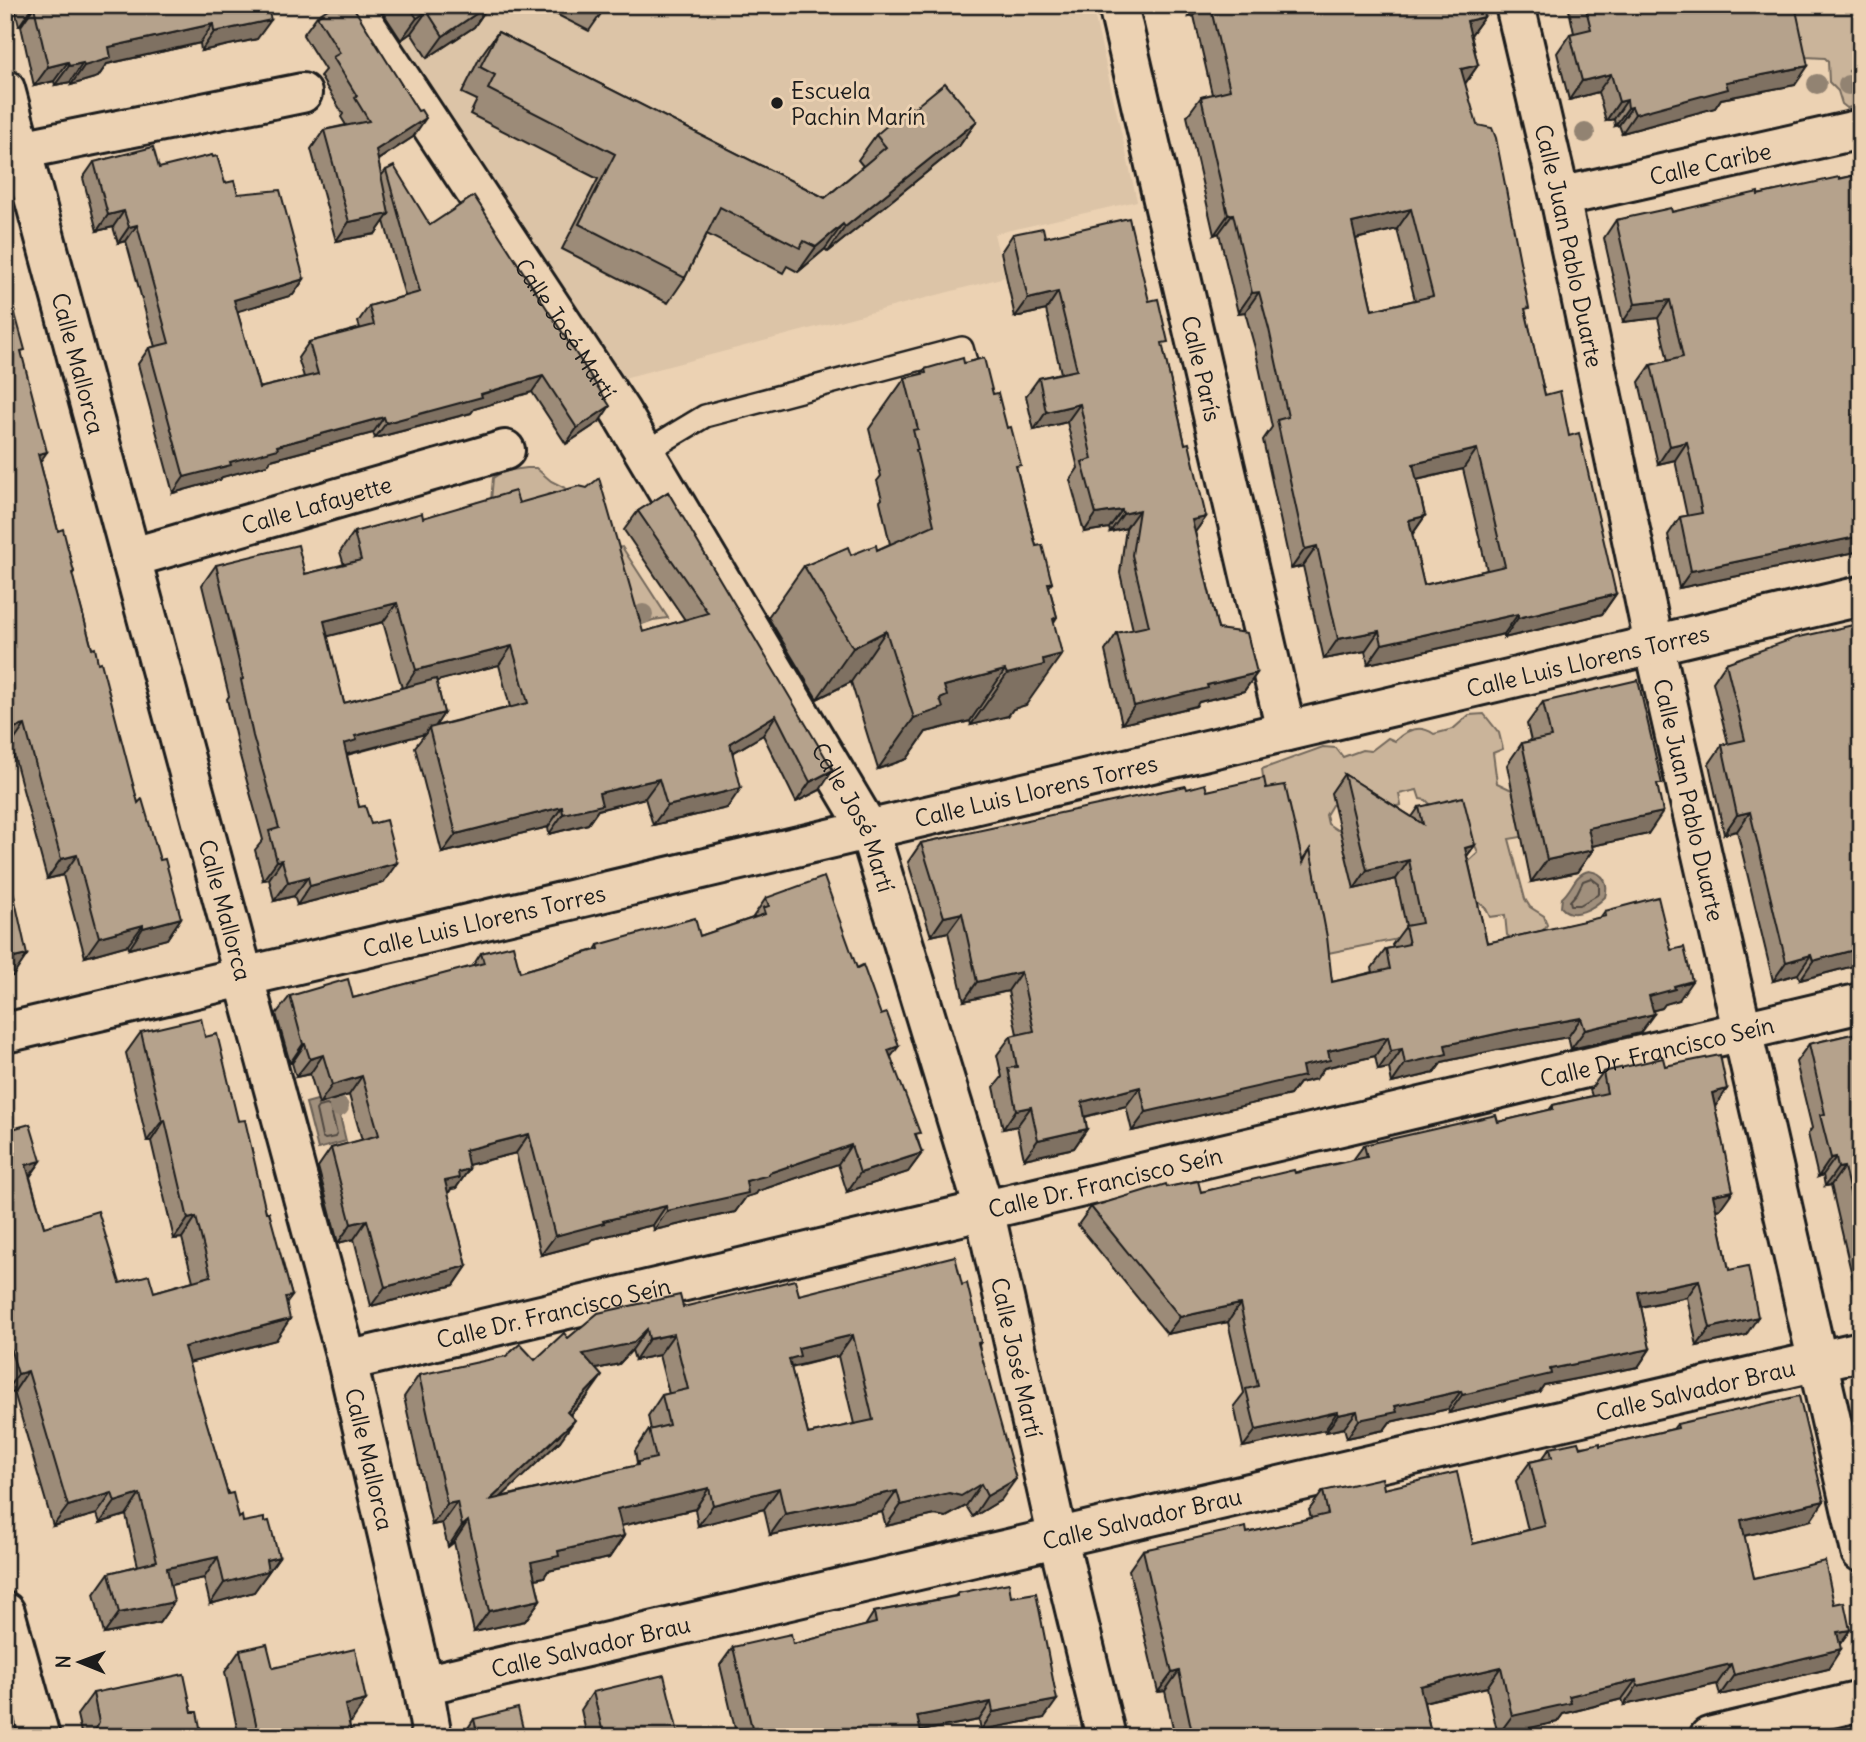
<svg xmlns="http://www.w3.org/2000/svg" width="1866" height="1742" font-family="Delius,sans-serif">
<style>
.built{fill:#dcc4a7}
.green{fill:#cab49a;stroke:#73685b;stroke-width:2}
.water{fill:#a08f7c;stroke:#6b6156;stroke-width:2}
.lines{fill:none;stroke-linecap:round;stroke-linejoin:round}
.shore{stroke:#514a42;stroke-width:2}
.lane-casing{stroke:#1c1c1c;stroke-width:26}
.street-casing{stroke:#1c1c1c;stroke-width:44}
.lane{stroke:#ecd2b3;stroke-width:21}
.street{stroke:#ecd2b3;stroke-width:38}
.tree{fill:#928372}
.wall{fill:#9c8b78;stroke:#1c1c1c;stroke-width:2;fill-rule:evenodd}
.shaded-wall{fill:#7f7162;stroke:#1c1c1c;stroke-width:2}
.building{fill:#b5a28c;stroke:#1c1c1c;stroke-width:2;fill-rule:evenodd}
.poi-dot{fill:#1c1c1c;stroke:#ecd2b3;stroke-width:2.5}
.labels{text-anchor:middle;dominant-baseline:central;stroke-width:6;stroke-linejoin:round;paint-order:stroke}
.poi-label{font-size:23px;fill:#1c1c1c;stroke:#ecd2b3;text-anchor:start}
.street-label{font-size:23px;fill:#1c1c1c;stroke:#ecd2b3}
</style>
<rect width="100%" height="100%" fill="#ecd2b3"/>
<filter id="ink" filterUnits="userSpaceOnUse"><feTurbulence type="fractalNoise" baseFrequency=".0143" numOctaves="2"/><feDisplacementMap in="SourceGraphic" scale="14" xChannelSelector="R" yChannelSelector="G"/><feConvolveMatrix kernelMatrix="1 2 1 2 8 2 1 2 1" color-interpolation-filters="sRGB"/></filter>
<g filter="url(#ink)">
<polygon class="built" points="374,5 1092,5 1137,201 994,234 1005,277 620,379"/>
<g class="green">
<path d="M 1766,5 L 1861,5 L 1861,60 L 1849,71 L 1861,85 L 1861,101 C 1856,106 1854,107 1847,108 L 1842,104 L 1838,91 L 1829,82 L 1828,61 L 1825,58 L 1806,57 Z"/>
<polygon points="527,468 536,468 551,481 567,489 570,498 568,506 491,501 493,478 504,471"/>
<polygon points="622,547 668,618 653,620 623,631 617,548"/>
<path d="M 1484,714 L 1499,733 L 1503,749 L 1493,753 L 1497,783 L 1516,792 L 1527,836 L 1509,839 L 1525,899 L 1530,907 L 1544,916 L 1547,925 L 1538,937 L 1521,947 L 1507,935 L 1505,915 L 1490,917 L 1485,907 L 1476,901 L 1466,864 L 1478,853 C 1472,830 1441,818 1426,800 L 1420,799 L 1417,790 L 1399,794 L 1401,805 L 1355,816 L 1345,802 L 1332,805 L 1326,815 L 1328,824 L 1337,830 L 1342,829 L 1412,875 L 1408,937 L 1313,956 L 1266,800 L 1262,769 L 1323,747 L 1336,748 L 1343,757 L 1362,750 L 1371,751 L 1388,738 L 1395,741 C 1407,729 1420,724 1434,734 L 1453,729 L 1469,715 Z"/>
</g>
<g class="water">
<path d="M 1589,871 C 1604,873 1609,883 1605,897 C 1594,908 1573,921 1561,907 L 1562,898 C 1573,889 1574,874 1589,871 Z"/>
<polygon points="335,1095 346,1141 318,1149 306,1103"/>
</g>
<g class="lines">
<g class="shore">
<polygon points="1591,878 1599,884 1599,894 1580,905 1571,905 1570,901 1577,893 1583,881"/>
<polygon points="327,1105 330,1107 337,1134 335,1137 325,1139 322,1137 316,1110 318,1107"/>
</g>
<defs>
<polyline id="lane" points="645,452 705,416 962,348 974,390"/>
<g id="street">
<path id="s1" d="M 352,5 L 620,411 L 869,830 L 984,1209 L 1058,1539 L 1106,1737"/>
<path id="s2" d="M 1118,5 L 1286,731"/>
<path id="s3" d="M 1515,5 L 1560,197 L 1654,644 L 1861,1552"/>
<path id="s4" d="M 5,89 L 347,1361 L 423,1685 L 432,1737"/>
<polyline points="5,153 302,93"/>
<path id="s5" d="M 1560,197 L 1861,129"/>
<path id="s6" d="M 130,558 L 505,450"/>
<path id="s7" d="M 5,1033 L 1861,596"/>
<path id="s8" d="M 347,1361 L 1861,1003"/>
<polyline points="5,1612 40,1737"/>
<path id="s9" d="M 423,1685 L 1861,1351"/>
<polyline points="1709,1737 1861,1701"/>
</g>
</defs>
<use href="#lane" class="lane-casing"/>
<use href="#street" class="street-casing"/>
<use href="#lane" class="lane"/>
<use href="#street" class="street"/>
</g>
<g class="tree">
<circle cx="1817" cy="84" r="10"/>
<circle cx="1848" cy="85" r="10"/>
<circle cx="1585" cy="133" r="10"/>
<circle cx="643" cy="614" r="10"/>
<circle cx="339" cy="1107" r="10"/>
</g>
<g class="wall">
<polygon points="14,5 267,5 257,39 201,51 200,43 107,64 98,77 71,85 70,82 55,85 54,81 34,86 21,26 19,26"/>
<polygon points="378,5 489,5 474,27 427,58 411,33 401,40"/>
<polygon points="538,5 607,5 589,31"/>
<path d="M 1186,5 L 1482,5 L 1484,17 L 1471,35 L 1478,65 L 1465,84 L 1526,314 L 1545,395 L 1569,436 L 1616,594 L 1602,614 L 1504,638 L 1504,634 L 1368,664 L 1365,651 L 1324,659 L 1303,566 L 1291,569 L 1263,440 L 1272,427 L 1255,348 L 1245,312 L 1238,313 L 1219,233 L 1214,235 L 1187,116 L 1201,97 L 1212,94 L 1194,16 L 1189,17 ZM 1397,229 L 1415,300 L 1372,310 L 1356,239 ZM 1463,469 L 1487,570 L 1424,585 L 1412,535 L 1425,516 L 1417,480 Z"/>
<polygon points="1568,5 1795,5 1795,85 1721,99 1715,108 1622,133 1619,125 1615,126 1614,119 1606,121 1598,92 1569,100 1557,53 1570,34 1574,33"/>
<polygon points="317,16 413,137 378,160 381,176 386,170 430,225 599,422 566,444 532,392 474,409 471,413 375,438 373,433 271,460 267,465 222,477 220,480 173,493 138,364 149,348 155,347 126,241 118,243 113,227 97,231 83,178 94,162 159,168 225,183 238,194 304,279 293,295 237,311 259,388 304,377 298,358 309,342 360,328 358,322 369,306 405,296 384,221 375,234 336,241 311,149 324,130 346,125 341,117 343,114 320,76 325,70 303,35"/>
<polygon points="498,32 825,198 863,166 858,160 876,135 913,109 977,121 959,146 828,252 825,249 798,272 787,266 783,273 707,234 685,278 668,303 562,249 598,179 470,114 477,100 462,93 480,57"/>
<polygon points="1861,174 1861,551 1679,588 1668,535 1680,517 1687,516 1675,460 1658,464 1639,382 1651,365 1668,361 1658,318 1623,322 1604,238 1616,220 1672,212"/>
<polygon points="1013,234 1045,237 1149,301 1163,349 1185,444 1206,517 1195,532 1218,629 1257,673 1244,691 1199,702 1196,706 1122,724 1105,651 1117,633 1133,630 1120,573 1126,528 1110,532 1109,528 1084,532 1070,480 1078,468 1067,422 1034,430 1026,396 1039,378 1061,373 1046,310 1015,317 1001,252"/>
<polygon points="5,277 22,355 40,462 58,531 74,572 72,575 92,649 98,663 138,803 181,918 167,939 129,949 128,945 85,957 63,875 47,879 11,745 5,747"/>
<polygon points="964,363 993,394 1017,470 1036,546 1052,583 1049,587 1057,617 1054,622 1026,705 1013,709 1008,716 971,725 970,721 926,732 907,759 878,769 851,682 817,699 768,617 804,566 877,550 890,544 880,501 882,499 877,481 881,476 869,429 905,378 921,374 925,369"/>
<path d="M 668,492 L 820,790 L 796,802 L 763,735 L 733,753 L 727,808 L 653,825 L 645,798 L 598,810 L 588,824 L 549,834 L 548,827 L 442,853 L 415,747 L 425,734 L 347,755 L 359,807 L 383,883 L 297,905 L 294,896 L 274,901 L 269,879 L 263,880 L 255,850 L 263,840 L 240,756 L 227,699 L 229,696 L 202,585 L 216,565 L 305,574 L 344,565 L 340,552 L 354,532 L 423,518 L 519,503 L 643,632 L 685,620 L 624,530 L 638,511 ZM 383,622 L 402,688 L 344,703 L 327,636 ZM 499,665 L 510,707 L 435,726 L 444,713 L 436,681 Z"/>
<polygon points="1861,634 1861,964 1800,980 1798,974 1773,981 1737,831 1724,834 1709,764 1722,745 1728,743 1713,682 1726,663"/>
<polygon points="1543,702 1658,788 1648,834 1592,846 1577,872 1531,882 1507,765 1522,743 1531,741 1527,724"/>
<polygon points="1344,774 1412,817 1419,807 1475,845 1467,856 1487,943 1600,918 1605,911 1679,1000 1665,1004 1662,1008 1653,1010 1640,1033 1571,1049 1568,1037 1501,1049 1442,1062 1434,1073 1392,1083 1389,1068 1378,1070 1375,1056 1324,1068 1316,1079 1299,1083 1290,1095 1132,1131 1126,1106 1085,1117 1087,1129 1074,1148 1024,1159 1017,1126 1003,1129 994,1087 1002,1077 997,1055 1011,1036 1017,1034 1008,991 964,1001 948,932 931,936 908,862 921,843 1187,789 1207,791 1266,788 1302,860 1310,849 1332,982 1373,972 1372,968 1386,949 1393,948 1392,945 1406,926 1396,879 1354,889 1331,793"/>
<polygon points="766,898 857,968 891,1057 922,1153 908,1172 847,1192 838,1164 758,1191 756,1194 746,1197 735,1212 654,1230 653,1225 593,1239 590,1242 541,1255 516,1153 468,1165 469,1169 456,1188 451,1189 448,1194 467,1266 454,1285 371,1306 354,1239 338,1243 318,1167 331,1148 362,1140 349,1095 319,1104 310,1074 296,1077 292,1063 290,1063 276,1014 290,996 353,998 472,967 481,953 520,972 595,950 598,945 700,936 753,918 753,917"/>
<polygon points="141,1032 205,1037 238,1121 292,1296 286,1303 276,1340 188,1363 228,1494 239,1518 243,1522 264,1522 279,1557 254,1592 210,1604 204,1578 170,1585 174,1602 159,1623 104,1634 94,1594 109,1573 138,1566 126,1515 100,1523 97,1514 53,1526 14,1392 5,1394 5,1131 41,1161 30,1177 44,1227 120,1283 154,1292 193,1281 182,1238 174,1239 151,1141 147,1141 126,1053"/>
<polygon points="1861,1032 1861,1310 1860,1310 1831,1185 1825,1186 1823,1175 1818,1177 1808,1134 1812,1128 1796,1062 1809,1044"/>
<polygon points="1665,1066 1715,1107 1720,1209 1716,1210 1729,1270 1746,1335 1697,1346 1687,1297 1641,1307 1650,1349 1638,1367 1544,1385 1539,1392 1449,1413 1448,1409 1390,1422 1384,1430 1347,1438 1344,1428 1326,1432 1325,1430 1243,1447 1234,1406 1244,1393 1228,1322 1167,1334 1078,1225 1091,1207 1167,1187 1201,1192 1353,1160 1364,1145 1498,1122 1549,1110 1553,1105 1592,1096 1590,1090 1603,1072"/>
<path d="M 962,1285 L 981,1342 L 979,1345 L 1001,1500 L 973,1517 L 966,1506 L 946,1517 L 935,1515 L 886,1526 L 882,1512 L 770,1535 L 764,1509 L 698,1526 L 695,1509 L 621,1526 L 624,1536 L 609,1558 L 548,1571 L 544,1577 L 535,1579 L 540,1600 L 525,1621 L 474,1632 L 454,1542 L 448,1547 L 442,1523 L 432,1525 L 404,1397 L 419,1375 L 535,1360 L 568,1338 L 683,1307 L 799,1295 ZM 632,1350 L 635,1360 L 659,1355 L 669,1394 L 662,1395 L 648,1416 L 651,1430 L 649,1430 L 635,1451 L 637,1463 L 635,1466 L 500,1497 L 560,1441 L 570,1415 L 587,1397 L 596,1369 L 619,1364 ZM 838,1356 L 854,1424 L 808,1434 L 791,1368 Z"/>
<polygon points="1677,1424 1811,1520 1744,1536 1754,1578 1834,1604 1850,1630 1840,1644 1828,1669 1720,1695 1717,1684 1624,1705 1622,1699 1563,1714 1557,1722 1498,1735 1487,1687 1424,1702 1432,1737 1175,1737 1165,1691 1158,1692 1129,1570 1143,1550 1247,1533 1311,1518 1309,1510 1323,1491 1384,1489 1473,1544 1528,1530 1516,1481 1530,1462 1542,1459 1550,1448 1600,1446 1673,1429"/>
<polygon points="958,1593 1011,1597 1044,1718 981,1730 979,1720 921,1731 922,1737 737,1737 720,1665 733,1647 793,1644 865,1626 874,1612 955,1596"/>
<polygon points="240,1650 273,1668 351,1722 349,1723 352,1737 239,1737 225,1672"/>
<polygon points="593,1692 679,1737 587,1737 581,1710"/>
<polygon points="93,1693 192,1712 202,1737 82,1737 77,1715"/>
<polygon points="474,1719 525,1737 462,1737"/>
</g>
<g class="shaded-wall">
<polygon points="489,5 474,27 427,58 443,36"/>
<polygon points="1197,5 1202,5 1194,16 1189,17"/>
<polygon points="32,7 34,7 21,26 19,26"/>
<polygon points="427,11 411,33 401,40 417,18"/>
<polygon points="1484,17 1470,36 1467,21"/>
<polygon points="271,20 257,39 201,51 214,32"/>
<polygon points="213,24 200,43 107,64 98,77 71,85 84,66 109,47"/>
<polygon points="68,62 54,81 34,86 48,67"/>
<polygon points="83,63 70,82 55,85 69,66"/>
<polygon points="1478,65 1464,85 1461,69"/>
<polygon points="1808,66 1795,85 1721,99 1715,108 1622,133 1635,114 1726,82"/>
<polygon points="1611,74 1598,92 1569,100 1582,81"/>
<polygon points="1627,100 1614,119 1606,121 1619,102"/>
<polygon points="1632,107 1619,125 1615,126 1628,108"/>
<polygon points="426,118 413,137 362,170 376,150"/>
<polygon points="977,121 959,146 828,252 845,227"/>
<polygon points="1411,209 1397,229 1338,243 1352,223"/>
<polygon points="124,211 113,227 97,231 108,215"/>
<polygon points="389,214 375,234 336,241 349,222"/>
<polygon points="1233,214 1219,233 1214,235 1228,215"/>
<polygon points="843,224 825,249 798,272 816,247"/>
<polygon points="137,225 126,241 118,243 129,227"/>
<polygon points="304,279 293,295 222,316 234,300"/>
<polygon points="1058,292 1046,310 1015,317 1028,299"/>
<polygon points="1259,292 1245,312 1238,313 1252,293"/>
<polygon points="1670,300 1658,318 1623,322 1635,304"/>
<polygon points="543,376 532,392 474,409 471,413 375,438 386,423"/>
<polygon points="1080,404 1067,422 1034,430 1046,412"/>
<polygon points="610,406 599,422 566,444 577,428"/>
<polygon points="384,417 373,433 271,460 267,465 222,477 220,480 173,493 184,477 277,446"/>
<polygon points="1687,442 1675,460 1658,464 1670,446"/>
<polygon points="1477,449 1463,469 1399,484 1413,464"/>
<polygon points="47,452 33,472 38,454"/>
<polygon points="1122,510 1109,528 1084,532 1096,514"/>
<polygon points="1139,510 1126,528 1110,532 1123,514"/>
<polygon points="1425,516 1411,536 1409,520"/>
<polygon points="1206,517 1193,535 1192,520"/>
<polygon points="1861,536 1861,551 1679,588 1691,571"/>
<polygon points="1317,546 1303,566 1291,569 1305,549"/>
<polygon points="1616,594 1602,614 1504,638 1518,618"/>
<polygon points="397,603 383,622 310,641 324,621"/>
<polygon points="1518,614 1504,634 1368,664 1382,644"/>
<polygon points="886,631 851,682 817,699 853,648"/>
<polygon points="1379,631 1365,651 1324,659 1338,639"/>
<polygon points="512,646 499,665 403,690 416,670"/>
<polygon points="1062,654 1026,705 1013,709 1008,716 971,725 1007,674 1043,659"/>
<polygon points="1005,670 970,721 926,732 907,759 878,769 914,718 944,686"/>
<polygon points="1257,673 1244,691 1199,702 1196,706 1122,724 1134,706 1207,685"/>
<polygon points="444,713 431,733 429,728 425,734 347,754 343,760 344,744 355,736"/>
<polygon points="776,715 763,735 717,762 730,743"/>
<polygon points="25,725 11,745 5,747 5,730"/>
<polygon points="833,770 820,790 796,802 810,782"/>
<polygon points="659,779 645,798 598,810 588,824 549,834 563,814 599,793"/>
<polygon points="741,788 727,808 653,825 667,806"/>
<polygon points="562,807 548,827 442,853 456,834"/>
<polygon points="1663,812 1648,834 1573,850 1588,828"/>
<polygon points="1750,812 1737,831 1724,834 1737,815"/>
<polygon points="1475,845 1461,864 1465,848"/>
<polygon points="1593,850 1577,872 1531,882 1547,860"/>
<polygon points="77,855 63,875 47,879 61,859"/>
<polygon points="282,860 269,879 263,880 277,861"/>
<polygon points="1409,860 1396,879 1354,889 1367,870"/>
<polygon points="397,863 383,883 297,905 310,886"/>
<polygon points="308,877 294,896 274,901 288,882"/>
<polygon points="962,913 948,932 931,936 944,917"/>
<polygon points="181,918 167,939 129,949 143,928"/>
<polygon points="143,925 128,945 85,957 99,937"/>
<polygon points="1861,948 1861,964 1800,980 1813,961"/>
<polygon points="27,955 13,976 5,977 5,960"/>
<polygon points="1811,955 1798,974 1773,981 1786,962"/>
<polygon points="1021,972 1008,991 964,1001 977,982"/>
<polygon points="1692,981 1679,1000 1665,1004 1662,1008 1636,1015 1649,996 1674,986"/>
<polygon points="1654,1014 1640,1033 1571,1049 1585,1030"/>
<polygon points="1581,1018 1568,1037 1501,1049 1442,1062 1434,1073 1392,1083 1405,1064 1445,1045 1514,1030"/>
<polygon points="1388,1037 1375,1056 1324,1068 1316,1079 1299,1083 1290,1095 1132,1131 1146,1112 1302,1066 1328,1051"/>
<polygon points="303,1044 305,1044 292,1063 290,1063"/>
<polygon points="899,1046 885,1065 888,1050"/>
<polygon points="1402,1049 1389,1068 1378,1070 1391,1051"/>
<polygon points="323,1055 310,1074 296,1077 310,1059"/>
<polygon points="362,1076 349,1095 319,1104 332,1085"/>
<polygon points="1140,1087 1126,1106 1068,1121 1082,1102"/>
<polygon points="1727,1089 1715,1107 1712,1093"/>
<polygon points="1031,1107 1017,1126 1003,1129 1016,1110"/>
<polygon points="165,1120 151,1141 147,1141 162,1121"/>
<polygon points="1087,1129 1074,1148 1024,1159 1038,1140"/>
<polygon points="529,1134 516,1153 452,1169 465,1150"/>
<polygon points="851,1145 838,1164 758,1191 756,1194 746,1197 735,1212 654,1230 667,1211 746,1181"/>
<polygon points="922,1153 908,1172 847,1192 860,1173"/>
<polygon points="1836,1157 1823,1175 1818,1177 1831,1158"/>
<polygon points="41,1161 26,1181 26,1165"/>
<polygon points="1844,1167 1831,1185 1825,1186 1838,1168"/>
<polygon points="469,1169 456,1188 451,1189 446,1197 445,1181 458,1172"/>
<polygon points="1733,1191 1720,1209 1700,1213 1713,1195"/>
<polygon points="666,1206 653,1225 593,1239 590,1242 541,1255 555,1236 603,1221"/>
<polygon points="196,1217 182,1238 174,1239 188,1219"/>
<polygon points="367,1220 354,1239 338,1243 351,1224"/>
<polygon points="467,1266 454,1285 371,1306 385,1287"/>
<polygon points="1699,1280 1687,1297 1625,1310 1638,1292"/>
<polygon points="292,1296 277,1317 285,1297"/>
<polygon points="1240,1304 1228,1322 1167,1334 1180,1317"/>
<polygon points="1758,1317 1746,1335 1697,1346 1710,1328"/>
<polygon points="290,1319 276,1340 169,1368 184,1347"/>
<polygon points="647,1329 632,1350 619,1364 568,1375 583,1354"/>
<polygon points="674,1334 659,1355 635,1360 649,1339"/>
<polygon points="853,1335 838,1356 792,1367 785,1377 789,1359 798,1348"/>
<polygon points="1650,1349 1638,1367 1544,1385 1539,1392 1449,1413 1462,1395 1550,1369"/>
<polygon points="28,1371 14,1392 5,1394 5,1392 18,1374"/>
<polygon points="602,1376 587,1397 552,1433 567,1412"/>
<polygon points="1461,1391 1448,1409 1390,1422 1384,1430 1347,1438 1359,1420 1395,1406"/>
<polygon points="1357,1411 1344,1428 1326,1432 1338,1415"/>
<polygon points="1337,1412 1325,1430 1243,1447 1256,1430"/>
<polygon points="575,1420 560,1441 476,1521 490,1500"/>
<polygon points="1016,1479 1001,1500 973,1517 987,1496"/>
<polygon points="981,1484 966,1506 946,1517 935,1515 886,1526 901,1505"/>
<polygon points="709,1488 695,1509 603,1530 617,1509"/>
<polygon points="779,1488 764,1509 698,1526 713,1505"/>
<polygon points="897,1491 882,1512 770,1535 785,1514"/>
<polygon points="112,1493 97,1514 53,1526 68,1506"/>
<polygon points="140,1494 126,1515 100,1523 115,1502"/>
<polygon points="1824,1501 1811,1520 1727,1540 1741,1520"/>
<polygon points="457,1502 442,1523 432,1525 447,1504"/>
<polygon points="468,1521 454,1542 448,1547 462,1526"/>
<polygon points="624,1536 609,1558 548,1571 544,1577 516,1583 531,1562 558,1551"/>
<polygon points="218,1557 204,1578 152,1589 167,1568"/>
<polygon points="279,1557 254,1592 210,1604 224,1583 266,1560"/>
<polygon points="540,1600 525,1621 474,1632 489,1611"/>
<polygon points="174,1602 159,1623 104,1634 119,1613"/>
<polygon points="1850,1630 1836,1649 1837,1632"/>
<polygon points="1841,1649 1828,1669 1720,1695 1734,1675"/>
<polygon points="1731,1664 1717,1684 1624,1705 1637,1686"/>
<polygon points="1501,1667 1487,1687 1406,1706 1420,1686"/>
<polygon points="1179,1671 1165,1691 1158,1692 1172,1673"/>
<polygon points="1636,1680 1622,1699 1563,1714 1557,1722 1498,1735 1512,1716 1569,1696"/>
<polygon points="366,1700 351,1722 330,1727 345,1705"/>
<polygon points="1057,1700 1044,1718 981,1730 993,1712"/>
<polygon points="991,1702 979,1720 904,1734 917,1716"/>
</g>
<g class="building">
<polygon points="32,5 267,5 271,20 214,32 213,24 109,47 111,58 84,66 83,63 69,66 68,62 48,67 34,7 32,7"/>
<polygon points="334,5 352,5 418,111 421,110 426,118 376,150 389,214 349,222 324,130 369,121 355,98 357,96 333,57 340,53 317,16"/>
<polygon points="408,5 489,5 443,36 427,11 417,18"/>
<path d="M 1210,5 L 1482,5 L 1484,17 L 1467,21 L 1478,65 L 1461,69 L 1477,125 L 1492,128 L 1496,138 L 1529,308 L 1525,309 L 1545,395 L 1560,391 L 1569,436 L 1579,433 L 1616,594 L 1518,618 L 1518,614 L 1382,644 L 1379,631 L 1338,639 L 1317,546 L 1305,549 L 1277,420 L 1288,417 L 1269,329 L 1259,292 L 1252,293 L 1233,214 L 1228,215 L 1201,97 L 1230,90 ZM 1411,209 L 1433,296 L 1372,310 L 1352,223 ZM 1477,449 L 1505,566 L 1424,585 L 1409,520 L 1425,516 L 1413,464 Z"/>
<polygon points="1585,5 1795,5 1808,66 1726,82 1728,89 1635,114 1632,107 1628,108 1627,100 1619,102 1611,74 1582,81 1570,34 1591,29"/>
<polygon points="498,32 825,198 886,147 876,135 910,106 913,109 945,83 977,121 845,227 843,224 816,247 804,241 800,248 720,207 685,278 579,224 615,154 488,89 495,75 480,67"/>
<polygon points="153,147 159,168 212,155 213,157 217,156 225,183 234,181 238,194 280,190 304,279 234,300 259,388 318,374 309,342 374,325 369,306 420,292 386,170 394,166 430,225 474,196 610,406 577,428 543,376 481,394 482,397 386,423 384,417 277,446 278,449 230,462 231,465 184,477 149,348 169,343 137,225 129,227 124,211 108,215 94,162"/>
<polygon points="1861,174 1861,536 1691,571 1680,517 1702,513 1687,442 1670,446 1651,365 1683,357 1670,300 1635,304 1616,220 1671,208 1672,212 1758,192 1758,195 1839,177 1839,179"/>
<polygon points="1129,218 1149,301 1158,299 1168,342 1162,343 1185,444 1189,443 1206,517 1192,520 1218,629 1247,633 1257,673 1207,685 1208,688 1134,706 1117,633 1149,626 1132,555 1139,510 1123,514 1122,510 1096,514 1082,462 1092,459 1080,404 1046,412 1039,378 1077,370 1058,292 1028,299 1013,234 1043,228 1045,237"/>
<polygon points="5,277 25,350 21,351 47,452 38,454 58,531 63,529 74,572 72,573 92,649 95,648 98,663 101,662 138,803 142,799 160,860 165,859 181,918 143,928 143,925 99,937 77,855 61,859 25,725 5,730"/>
<polygon points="963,358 964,363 984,358 993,394 998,393 1007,428 1011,427 1021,465 1016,466 1036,546 1042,545 1052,583 1048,583 1057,617 1053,619 1062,654 1043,659 1044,665 1007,674 1005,670 944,686 947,696 940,699 943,708 914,718 886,631 853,648 804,566 848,547 851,555 876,545 877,550 934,525 916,450 918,450 913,430 918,429 905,378 926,373 925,369"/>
<polygon points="599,478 643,632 708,613 638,511 668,492 833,770 810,782 776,715 730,743 741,788 667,806 659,779 599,793 602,805 563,814 562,807 456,834 429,728 528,703 512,646 416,670 397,603 324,621 344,703 436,679 444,713 355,736 357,740 344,744 359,807 365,806 371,824 386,820 397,863 310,886 308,877 288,882 282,860 277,861 269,831 279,828 253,736 241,680 243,679 216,565 298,545 305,574 361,560 354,532 422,513 423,518 515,491 519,503 579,486 587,488"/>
<polygon points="1858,624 1861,634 1861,948 1813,961 1811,955 1786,962 1750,812 1737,815 1722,745 1745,740 1726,663 1795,638"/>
<polygon points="1638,680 1662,784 1657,784 1663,812 1588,828 1593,850 1547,860 1522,743 1551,737 1543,702"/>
<polygon points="1344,774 1423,824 1419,807 1463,797 1475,845 1465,848 1487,943 1606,916 1605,911 1658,897 1671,950 1684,947 1692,981 1674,986 1675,989 1649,996 1654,1014 1585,1030 1581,1018 1514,1030 1445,1045 1447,1054 1405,1064 1402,1049 1391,1051 1388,1037 1328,1051 1330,1060 1302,1066 1304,1076 1146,1112 1140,1087 1082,1102 1087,1129 1038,1140 1031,1107 1016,1110 1008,1068 1017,1067 1011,1036 1034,1031 1021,972 977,982 962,913 944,917 921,843 1186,786 1187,789 1205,784 1207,791 1264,778 1266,788 1285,785 1303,863 1310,849 1327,937 1332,982 1390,969 1386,949 1409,944 1405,926 1422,923 1409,860 1367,870"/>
<polygon points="5,855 27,955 5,960"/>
<polygon points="824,877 857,968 863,965 881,1015 887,1013 899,1046 888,1050 920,1133 915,1134 922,1153 860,1173 851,1145 769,1173 769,1175 746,1181 748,1193 667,1211 666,1206 603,1221 604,1223 555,1236 529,1134 465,1150 469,1169 458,1172 459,1178 445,1181 467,1266 385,1287 367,1220 351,1224 331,1148 379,1135 362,1076 332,1085 323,1055 310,1059 305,1044 303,1044 290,996 348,979 353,998 484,963 481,953 513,945 520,972 599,949 598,945 695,918 700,936 765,914 763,908 769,906 766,898"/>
<polygon points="201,1018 205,1037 217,1034 238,1121 245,1120 266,1212 269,1212 292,1296 285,1297 290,1319 184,1347 228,1494 233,1493 239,1518 242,1516 243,1522 264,1518 264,1522 269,1521 279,1557 266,1560 268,1571 224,1583 218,1557 167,1568 174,1602 119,1613 109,1573 157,1561 140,1494 115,1502 112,1493 68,1506 28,1371 18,1374 5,1331 5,1131 30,1124 41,1161 26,1165 44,1227 98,1211 120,1283 149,1275 154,1292 211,1276 196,1217 188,1219 165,1120 162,1121 141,1032"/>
<polygon points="1861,1032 1861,1240 1844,1167 1838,1168 1836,1157 1831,1158 1820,1115 1825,1114 1809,1044"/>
<polygon points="1720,1055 1727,1089 1712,1093 1733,1191 1713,1195 1729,1270 1748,1266 1758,1317 1710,1328 1699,1280 1638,1292 1650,1349 1550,1369 1551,1374 1462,1395 1461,1391 1395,1406 1397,1412 1359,1420 1357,1411 1338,1415 1337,1412 1256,1430 1246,1389 1258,1386 1240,1304 1180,1317 1091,1207 1166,1184 1167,1187 1198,1181 1201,1192 1294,1170 1295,1173 1367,1157 1364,1145 1496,1115 1498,1122 1553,1109 1553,1105 1607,1093 1603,1072 1663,1058 1665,1066"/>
<path d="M 955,1256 L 962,1285 L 967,1283 L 981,1342 L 978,1343 L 1016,1479 L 987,1496 L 981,1484 L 961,1496 L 949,1493 L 901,1505 L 897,1491 L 785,1514 L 779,1488 L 713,1505 L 709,1488 L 617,1509 L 624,1536 L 558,1551 L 559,1556 L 531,1562 L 540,1600 L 489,1611 L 468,1521 L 462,1526 L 457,1502 L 447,1504 L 419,1375 L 506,1356 L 520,1344 L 535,1360 L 564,1333 L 568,1338 L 598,1313 L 680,1295 L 683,1307 L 795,1280 L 799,1295 ZM 647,1329 L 649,1339 L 674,1334 L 688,1389 L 662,1395 L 669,1425 L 649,1430 L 656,1458 L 638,1462 L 638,1465 L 490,1500 L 575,1420 L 567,1412 L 602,1376 L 583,1354 L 633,1343 ZM 853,1335 L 873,1420 L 808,1434 L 789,1359 L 800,1356 L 798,1348 Z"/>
<polygon points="1799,1396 1824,1501 1741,1520 1754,1578 1825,1561 1834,1604 1844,1602 1850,1630 1837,1632 1841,1649 1734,1675 1731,1664 1637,1686 1636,1680 1569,1696 1571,1703 1512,1716 1501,1667 1420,1686 1432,1737 1193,1737 1179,1671 1172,1673 1143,1550 1246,1527 1247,1533 1328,1514 1323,1491 1382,1478 1384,1489 1457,1472 1473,1544 1545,1526 1530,1462 1552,1457 1550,1448 1578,1442 1580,1448 1600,1443 1600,1446 1678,1428 1677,1424"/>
<polygon points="1009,1583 1011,1597 1036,1593 1057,1700 993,1712 991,1702 917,1716 922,1737 754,1737 733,1647 791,1634 793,1644 876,1623 874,1612 958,1596 958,1593"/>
<polygon points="267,1644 273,1668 355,1649 366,1700 345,1705 352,1737 259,1737 240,1650"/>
<polygon points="184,1674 192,1712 197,1712 202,1737 92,1737 99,1722 93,1693"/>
<polygon points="664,1675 679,1737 604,1737 593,1692"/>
<polygon points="518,1708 525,1737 478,1737 474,1719"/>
<polygon points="5,1709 6,1709 13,1737 5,1737"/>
</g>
</g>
<circle class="poi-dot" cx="777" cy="103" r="7"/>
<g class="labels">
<g class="poi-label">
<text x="791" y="90">Escuela<tspan x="791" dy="26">Pachin Marín</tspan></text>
</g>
<g class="street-label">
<text stroke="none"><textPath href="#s5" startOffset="154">Calle Caribe</textPath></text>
<text stroke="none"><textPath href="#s3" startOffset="247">Calle Juan Pablo Duarte</textPath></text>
<text stroke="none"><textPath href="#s1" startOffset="388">Calle José Martí</textPath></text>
<text stroke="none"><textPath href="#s4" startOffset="284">Calle Mallorca</textPath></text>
<text stroke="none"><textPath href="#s2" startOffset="373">Calle París</textPath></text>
<text stroke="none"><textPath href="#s6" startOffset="194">Calle Lafayette</textPath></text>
<text stroke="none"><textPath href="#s7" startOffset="1626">Calle Luis Llorens Torres</textPath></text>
<text stroke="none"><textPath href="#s7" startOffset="1059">Calle Luis Llorens Torres</textPath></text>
<text stroke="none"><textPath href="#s3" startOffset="814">Calle Juan Pablo Duarte</textPath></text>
<text stroke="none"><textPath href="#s1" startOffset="956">Calle José Martí</textPath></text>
<text stroke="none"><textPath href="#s4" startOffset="850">Calle Mallorca</textPath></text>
<text stroke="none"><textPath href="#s7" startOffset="492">Calle Luis Llorens Torres</textPath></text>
<text stroke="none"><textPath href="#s8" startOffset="1346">Calle Dr. Francisco Seín</textPath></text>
<text stroke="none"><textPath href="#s8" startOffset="779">Calle Dr. Francisco Seín</textPath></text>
<text stroke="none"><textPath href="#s8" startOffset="212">Calle Dr. Francisco Seín</textPath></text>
<text stroke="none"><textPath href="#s1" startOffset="1522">Calle José Martí</textPath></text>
<text stroke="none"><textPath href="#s9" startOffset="1306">Calle Salvador Brau</textPath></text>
<text stroke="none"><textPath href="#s4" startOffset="1418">Calle Mallorca</textPath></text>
<text stroke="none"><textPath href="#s9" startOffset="738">Calle Salvador Brau</textPath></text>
<text stroke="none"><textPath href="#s9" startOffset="172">Calle Salvador Brau</textPath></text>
</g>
</g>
<rect width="1866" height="1742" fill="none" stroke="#ecd2b3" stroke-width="28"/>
<rect x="14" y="14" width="1838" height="1714" fill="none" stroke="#1c1c1c" stroke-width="2.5" filter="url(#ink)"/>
<g transform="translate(80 1662) rotate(271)" stroke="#ecd2b3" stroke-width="5" paint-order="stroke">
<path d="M0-5L12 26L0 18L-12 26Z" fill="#1c1c1c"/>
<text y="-10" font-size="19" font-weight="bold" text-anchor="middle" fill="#1c1c1c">N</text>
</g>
</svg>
